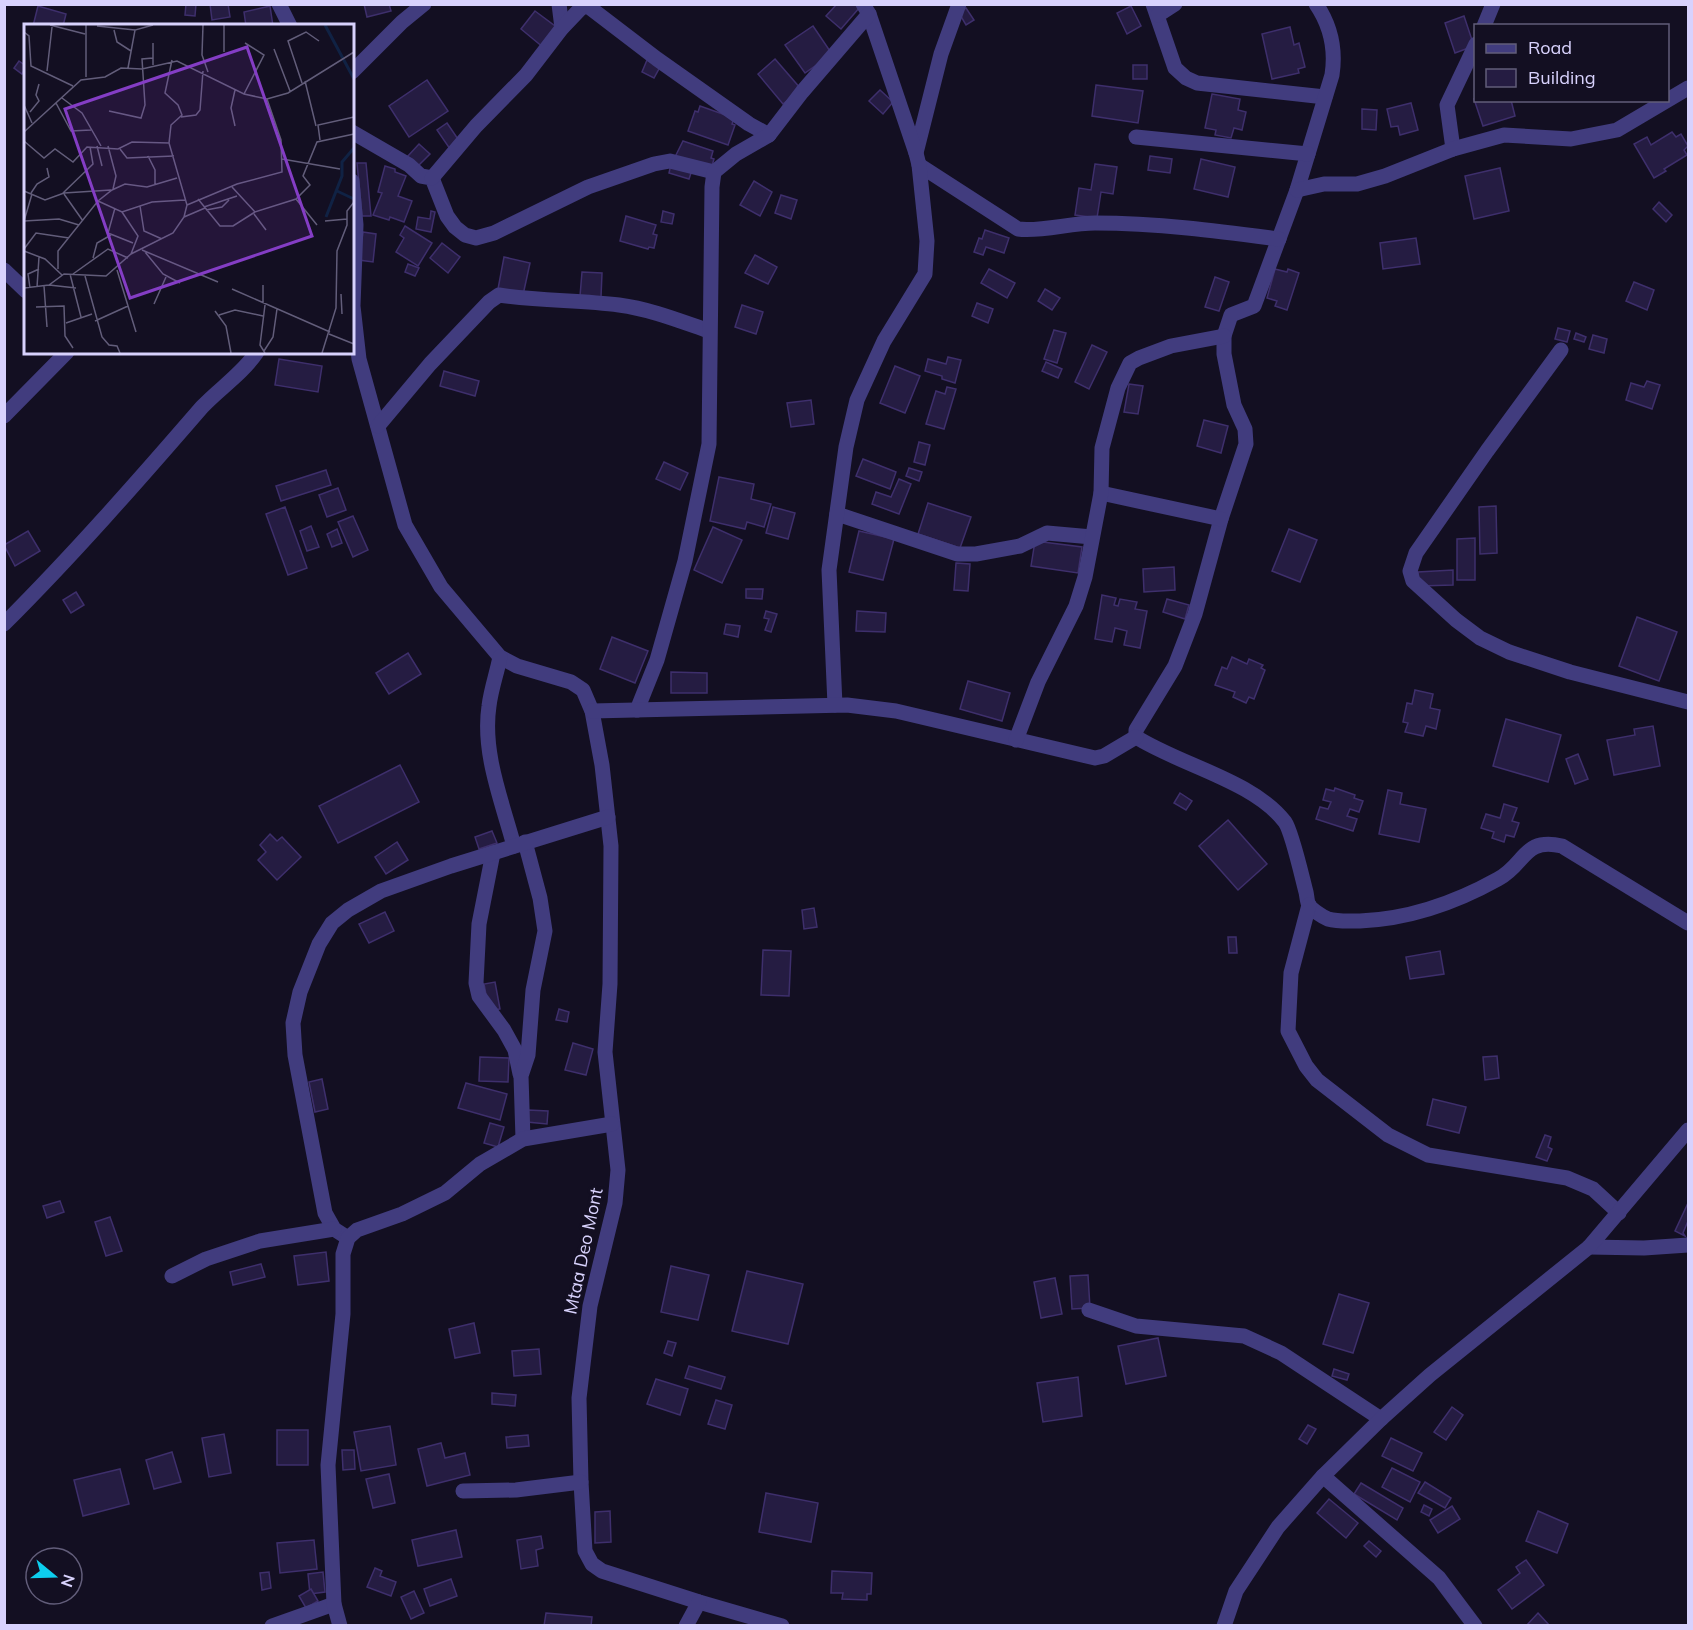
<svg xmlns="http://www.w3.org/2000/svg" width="1693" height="1630" font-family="Mulish,sans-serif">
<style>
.building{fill:#251c42;stroke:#3e2f6c;stroke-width:1.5}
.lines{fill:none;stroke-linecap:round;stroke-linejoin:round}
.minor{stroke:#413c7e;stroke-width:15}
.tertiary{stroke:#413c7e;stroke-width:15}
.labels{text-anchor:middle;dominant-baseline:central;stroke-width:6;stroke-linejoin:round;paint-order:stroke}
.street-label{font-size:18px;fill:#d8d2fd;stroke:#130f22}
.inset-river{fill:none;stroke:#102244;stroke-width:3}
.inset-road{fill:none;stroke:#625d7a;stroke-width:1.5}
.view{fill:#843dc5;fill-opacity:0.15;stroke:#843dc5;stroke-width:3}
.inset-edge{fill:none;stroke:#d8d2fd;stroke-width:3}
</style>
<rect width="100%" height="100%" fill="#130f22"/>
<g class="building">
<polygon points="186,4 196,4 195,16 185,15"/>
<polygon points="210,4 228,4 230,17 212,20"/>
<polygon points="364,4 389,4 391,11 367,17"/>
<polygon points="837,4 857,4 860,7 841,29 826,16"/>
<polygon points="38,6 66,14 63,26 33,26"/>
<polygon points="270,6 273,26 246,26 244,12"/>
<polygon points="1131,6 1141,26 1127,34 1117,13"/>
<polygon points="966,8 974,20 966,25 959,13"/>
<polygon points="535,11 559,29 544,48 521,29"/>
<polygon points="1464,16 1474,46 1455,53 1445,23"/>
<polygon points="813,26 832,54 805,73 785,45"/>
<polygon points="1290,27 1294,45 1299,43 1305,67 1298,69 1299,73 1272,79 1262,34"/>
<polygon points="775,59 801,89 783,104 758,74"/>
<polygon points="647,60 660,67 654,78 642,72"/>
<polygon points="19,61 26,66 22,74 14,68"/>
<rect x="1133" y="65" width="14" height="14"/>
<polygon points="427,80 448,111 409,137 389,106"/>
<polygon points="1096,85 1143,91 1138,123 1092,116"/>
<polygon points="880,90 893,102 883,114 869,101"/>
<polygon points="1212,94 1240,99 1238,110 1246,112 1242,130 1234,128 1231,138 1215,135 1216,130 1205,128"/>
<polygon points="1474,99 1511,100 1515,116 1483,126"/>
<polygon points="1411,103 1418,130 1400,135 1398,126 1391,127 1387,109"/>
<polygon points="700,106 734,118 732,124 735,125 728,145 688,131 695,111 698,112"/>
<polygon points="1362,109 1377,110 1376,130 1362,129"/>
<polygon points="447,123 460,142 450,149 437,130"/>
<polygon points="1672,132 1676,137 1681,134 1688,146 1684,150 1687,155 1664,169 1666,171 1654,178 1634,144 1647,137 1651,145"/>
<polygon points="683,141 713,151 711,158 714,159 711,169 675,157"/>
<polygon points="419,144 430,154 417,167 407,157"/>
<polygon points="1150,156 1172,159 1170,173 1148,170"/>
<polygon points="1201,159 1235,167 1228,197 1194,189"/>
<polygon points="357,163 366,163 371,216 362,216"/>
<polygon points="671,164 692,170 689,179 669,173"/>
<polygon points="1095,164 1117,167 1113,194 1101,192 1097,218 1075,215 1079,188 1091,190"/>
<polygon points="385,166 395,169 395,172 406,176 398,196 412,201 404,222 390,217 389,220 373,215 382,193 378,192"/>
<polygon points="1500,168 1509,211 1474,219 1465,176"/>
<polygon points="754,181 772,192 760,216 740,205"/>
<polygon points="781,195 797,200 791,219 775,213"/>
<polygon points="1659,202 1672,215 1666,222 1653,209"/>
<polygon points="431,211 435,212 431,232 416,229 418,217 430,219"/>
<polygon points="663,211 674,214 672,224 661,222"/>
<polygon points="626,216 656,225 653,234 657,235 654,248 649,247 648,249 620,241"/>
<polygon points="405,226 432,243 418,266 396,252 404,238 400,235"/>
<polygon points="985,230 1009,238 1004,253 986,247 983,255 974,252 979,238 982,239"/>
<polygon points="363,232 376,234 373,262 359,260"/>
<polygon points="1416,238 1420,264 1383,269 1380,243"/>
<polygon points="442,243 460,257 448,273 430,258"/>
<polygon points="755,255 777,267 768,284 745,273"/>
<polygon points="504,257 530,263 523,295 498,289"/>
<polygon points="408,264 419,268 415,276 405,272"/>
<polygon points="989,269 1015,283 1007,298 981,283"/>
<polygon points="1275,269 1287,272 1288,269 1299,273 1287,310 1275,306 1277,301 1267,298"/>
<polygon points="582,272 602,273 601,297 580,296"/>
<polygon points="1215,277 1229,282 1219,311 1205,307"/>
<polygon points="1634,282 1654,290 1647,310 1626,301"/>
<polygon points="1045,289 1060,298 1052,310 1038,301"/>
<polygon points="977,303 993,309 988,323 972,316"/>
<polygon points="742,305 763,312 756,334 735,327"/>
<polygon points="1558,328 1570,331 1567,342 1555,339"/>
<polygon points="1054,330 1066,333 1057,363 1044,359"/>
<polygon points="1576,333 1586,337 1584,342 1574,339"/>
<polygon points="1593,335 1607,339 1604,353 1589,349"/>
<polygon points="1092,345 1107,352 1089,389 1075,382"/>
<polygon points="948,357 961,360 955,383 942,379 942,376 925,371 928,359 946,364"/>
<polygon points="279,359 322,366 318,392 275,385"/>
<polygon points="1046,362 1062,369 1058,378 1042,371"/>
<polygon points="895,366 920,376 905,413 880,403"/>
<polygon points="444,371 479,381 475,396 440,386"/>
<polygon points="1647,381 1660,385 1652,409 1626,400 1631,383 1644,387"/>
<polygon points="1129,384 1143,386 1138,414 1124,412"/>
<polygon points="947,387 956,389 944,429 926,424 936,391 945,394"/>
<polygon points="811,400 814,424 791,427 787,403"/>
<polygon points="1204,420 1228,426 1221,453 1197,446"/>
<polygon points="919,442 930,445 925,465 914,462"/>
<polygon points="863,459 896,472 890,489 856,476"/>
<polygon points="664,462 688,473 680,490 656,479"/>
<polygon points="909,468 922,472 919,481 906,476"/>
<polygon points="326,470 331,485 281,501 276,486"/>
<polygon points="719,477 754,484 751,499 771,504 764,527 747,522 745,529 710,521"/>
<polygon points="899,479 911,484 899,514 872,504 876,492 891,497"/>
<polygon points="338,488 346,510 327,517 319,495"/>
<polygon points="928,503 971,517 960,548 918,534"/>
<polygon points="1496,506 1497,553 1480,554 1479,507"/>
<polygon points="285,507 307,568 288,575 266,514"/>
<polygon points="773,507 795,513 788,539 766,533"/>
<polygon points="353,516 368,550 353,557 338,522"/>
<polygon points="311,526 319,547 307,551 300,531"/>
<polygon points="713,527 742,540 722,583 694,570"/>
<polygon points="337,529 342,543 332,547 327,534"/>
<polygon points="1289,529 1317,540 1300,582 1272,571"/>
<polygon points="28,531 40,551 15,566 4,545"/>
<polygon points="859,531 894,539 883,580 849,572"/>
<polygon points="1475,538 1475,580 1457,580 1457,539"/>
<polygon points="1035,541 1082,547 1078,573 1031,566"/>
<polygon points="956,563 970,564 968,591 954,590"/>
<polygon points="1174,567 1175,590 1144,592 1143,569"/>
<polygon points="1453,570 1453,585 1419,586 1418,572"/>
<polygon points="746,589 763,589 762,599 746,598"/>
<polygon points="76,592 84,605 71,613 63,600"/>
<polygon points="1102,595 1116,598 1114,605 1118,606 1120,599 1137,602 1135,609 1147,611 1140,648 1124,645 1127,631 1115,628 1112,642 1095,639"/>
<polygon points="1167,599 1189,605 1185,619 1163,612"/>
<polygon points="766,611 777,614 771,632 765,630 769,619 764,618"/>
<polygon points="857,611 886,613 885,632 856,631"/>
<polygon points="1637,617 1677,632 1659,681 1619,666"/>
<polygon points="726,624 740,626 738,637 724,634"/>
<polygon points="612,637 648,651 635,683 600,669"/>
<polygon points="408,653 421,674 389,694 376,673"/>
<polygon points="1232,657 1247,664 1249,659 1263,665 1261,668 1265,670 1254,699 1249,697 1246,703 1233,697 1235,692 1215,685 1222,667 1227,669"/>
<polygon points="671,672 707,673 707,693 671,693"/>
<polygon points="968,681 1010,693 1002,721 960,709"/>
<polygon points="1415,690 1433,694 1430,708 1440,710 1436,729 1426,726 1423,736 1405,732 1408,723 1403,722 1407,703 1412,704"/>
<polygon points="1506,719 1561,735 1548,782 1493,766"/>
<polygon points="1653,726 1660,766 1614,775 1607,740 1635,735 1634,729"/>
<polygon points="1578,754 1588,779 1575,784 1566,759"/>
<polygon points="400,765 419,802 338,843 319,806"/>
<polygon points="1335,788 1355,795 1354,798 1363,801 1359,812 1350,809 1347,816 1357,819 1353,831 1316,819 1320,807 1328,809 1331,802 1323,800 1326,789 1334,791"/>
<polygon points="1388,790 1402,793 1400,804 1426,809 1419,842 1379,834"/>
<polygon points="1180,793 1192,801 1186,810 1174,803"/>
<polygon points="1504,804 1517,808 1512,821 1519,823 1514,837 1506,835 1504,842 1492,838 1494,832 1481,828 1486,814 1500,818"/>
<polygon points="1228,820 1267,864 1238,890 1199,846"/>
<polygon points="492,831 497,843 479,849 475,837"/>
<polygon points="270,834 277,841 282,837 301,857 277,880 258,860 266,852 260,845"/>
<polygon points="397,842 408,860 386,874 375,857"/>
<polygon points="814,908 817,927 804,929 802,910"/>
<polygon points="385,912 394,931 369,943 359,924"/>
<polygon points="1228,937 1236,937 1237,953 1229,953"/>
<polygon points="763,950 791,951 789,996 761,995"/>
<polygon points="1440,951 1444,974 1410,979 1406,957"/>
<polygon points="495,982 500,1009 489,1011 484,984"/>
<polygon points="559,1009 569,1012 567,1022 556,1020"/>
<polygon points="573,1043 593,1049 586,1075 565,1070"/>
<polygon points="1497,1056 1499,1078 1485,1080 1483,1057"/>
<polygon points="480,1057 509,1058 508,1082 479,1081"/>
<polygon points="322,1079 328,1109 315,1112 309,1082"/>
<polygon points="466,1083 507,1094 500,1120 458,1108"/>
<polygon points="1433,1099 1466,1107 1459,1133 1427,1125"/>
<polygon points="528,1110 548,1111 547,1124 527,1122"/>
<polygon points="490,1123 504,1127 498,1147 484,1143"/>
<polygon points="1545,1135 1551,1137 1548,1147 1552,1149 1547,1161 1536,1157"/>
<polygon points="60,1201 64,1212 47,1218 43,1206"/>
<polygon points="1688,1203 1688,1221 1683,1233 1685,1236 1675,1231"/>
<polygon points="110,1217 122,1251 106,1256 95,1222"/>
<polygon points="326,1252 329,1281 298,1285 294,1256"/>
<polygon points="261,1264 265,1277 233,1285 230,1272"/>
<polygon points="671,1266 709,1275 698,1320 661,1312"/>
<polygon points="747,1271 803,1284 788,1344 732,1331"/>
<polygon points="1088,1275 1090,1308 1072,1309 1070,1276"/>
<polygon points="1055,1278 1062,1314 1041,1318 1034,1282"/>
<polygon points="1339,1294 1369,1303 1353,1353 1323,1344"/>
<polygon points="474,1323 480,1353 455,1358 449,1329"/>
<polygon points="1158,1338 1166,1376 1126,1384 1118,1346"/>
<polygon points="668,1341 676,1343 672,1356 664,1353"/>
<polygon points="539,1349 541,1374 514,1376 512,1351"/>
<polygon points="689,1366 725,1377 721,1389 685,1378"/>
<polygon points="1334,1369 1349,1374 1347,1380 1332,1376"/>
<polygon points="1078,1377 1082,1416 1043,1422 1037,1383"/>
<polygon points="656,1379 688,1389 680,1415 647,1404"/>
<polygon points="492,1393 516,1395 515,1406 492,1404"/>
<polygon points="716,1400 732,1405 725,1429 708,1424"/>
<polygon points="1452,1407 1463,1415 1446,1440 1434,1432"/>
<polygon points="1308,1425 1316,1429 1307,1444 1299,1439"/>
<polygon points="390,1426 396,1465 361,1471 354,1432"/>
<rect x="277" y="1430" width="31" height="35"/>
<polygon points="224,1434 231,1473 209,1477 202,1438"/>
<polygon points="528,1435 529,1446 507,1448 506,1437"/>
<polygon points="1391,1438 1422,1453 1413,1471 1382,1456"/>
<polygon points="441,1443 445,1458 465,1453 470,1475 427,1486 418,1449"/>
<polygon points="342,1450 354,1450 355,1469 343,1470"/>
<polygon points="172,1452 181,1482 154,1489 146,1460"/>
<polygon points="1392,1468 1420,1482 1410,1502 1382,1487"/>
<polygon points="120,1469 129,1504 83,1516 74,1480"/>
<polygon points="389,1474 395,1503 373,1508 366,1479"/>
<polygon points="1425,1482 1451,1498 1445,1508 1418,1493"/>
<polygon points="1361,1483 1403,1508 1397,1520 1354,1494"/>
<polygon points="766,1493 818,1503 811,1542 759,1532"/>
<polygon points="1329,1499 1358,1523 1346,1538 1317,1513"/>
<polygon points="1424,1505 1432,1509 1429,1516 1421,1512"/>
<polygon points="1452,1506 1460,1519 1438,1533 1430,1520"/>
<polygon points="610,1511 611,1542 595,1543 595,1512"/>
<polygon points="1538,1511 1568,1524 1557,1553 1526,1541"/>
<polygon points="456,1530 462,1557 418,1566 412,1540"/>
<polygon points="541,1536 543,1548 536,1550 538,1566 521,1569 517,1540"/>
<polygon points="314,1540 317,1569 280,1573 277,1543"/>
<polygon points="1369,1541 1381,1551 1376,1557 1364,1546"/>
<polygon points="1526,1560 1544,1585 1512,1609 1498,1590 1520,1573 1516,1567"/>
<polygon points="375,1568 382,1571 380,1576 396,1582 391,1596 367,1587"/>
<polygon points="832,1571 872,1573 871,1594 867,1594 867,1600 842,1599 843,1593 831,1593"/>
<polygon points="269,1572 271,1588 262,1590 260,1573"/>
<polygon points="323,1572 325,1592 310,1594 308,1574"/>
<polygon points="451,1579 457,1596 430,1606 424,1589"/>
<polygon points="311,1589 318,1601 306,1608 299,1596"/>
<polygon points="414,1591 424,1613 411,1619 401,1597"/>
<polygon points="546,1613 592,1617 591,1626 544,1626"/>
<polygon points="1538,1613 1550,1626 1526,1626"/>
</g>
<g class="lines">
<g class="minor">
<polyline points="279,4 290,26"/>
<polyline points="559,4 562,28"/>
<polyline points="1153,4 1175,68 1186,78 1197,83 1325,97"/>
<path d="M 1316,4 C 1331,26 1336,49 1332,75 L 1297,190 L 1254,306 L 1231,315 L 1224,336 L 1224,354 L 1234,405 L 1245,429 L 1246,444 L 1221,519 L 1195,614 L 1175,666 L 1136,730 L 1136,737 C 1180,765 1254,781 1285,822 C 1292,832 1302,877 1306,892 C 1307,896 1307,902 1309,905 C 1312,910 1323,917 1328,919 C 1338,922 1349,921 1360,921 C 1409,919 1455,903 1498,879 C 1526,864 1523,837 1562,846 L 1688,923"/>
<polyline points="1158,15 1175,4"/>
<polyline points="1484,26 1493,4"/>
<polyline points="352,72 402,22 424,4"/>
<polyline points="352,132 409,165 421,176 432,178 447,216 455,227 465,235 476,238 494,233 588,187 654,164 670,161 714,172"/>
<polyline points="1136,137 1308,154"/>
<polyline points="1453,149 1447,105 1476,44"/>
<polyline points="916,153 941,54 959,4"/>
<path d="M 919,165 L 1018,229 C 1041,232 1070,223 1095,223 C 1157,223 1218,231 1279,239"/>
<polyline points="432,178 476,126 526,75 562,28 582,7 589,7 657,59 749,124 769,135"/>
<polyline points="352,181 356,225 353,306 359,359 405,525 441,587 500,657 517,666 571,682 583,690 592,711 602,765 611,846 610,984 605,1052 618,1170 615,1203 590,1306 579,1398 581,1482 585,1551 592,1564 602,1571 699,1602 782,1626"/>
<polyline points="1297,190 1324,184 1357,184 1385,176 1453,149 1504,135 1571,139 1617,130 1688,88"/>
<polyline points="4,270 26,291"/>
<polyline points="1561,350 1487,451 1416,553 1410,571 1413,581 1456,620 1480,638 1509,652 1570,672 1688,702"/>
<polyline points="4,416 67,352"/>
<path d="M 378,426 L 430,364 L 489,302 L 499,295 C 539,301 580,300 619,305 C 650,309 680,321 709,331"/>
<polyline points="1101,493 1221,519"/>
<polyline points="837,514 957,554 976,554 1020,546 1047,533 1092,537"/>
<path d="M 4,624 C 73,555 138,481 202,407 C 220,388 242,374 257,352"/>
<path d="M 500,657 C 497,673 491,689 489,706 C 482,753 502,801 514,846"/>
<polyline points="835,705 829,570 846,447 857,400 884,341 925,274 927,241 919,165 916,153 869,14 863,4"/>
<polyline points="637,710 657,660 685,561 709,444 712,187 714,172 736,154 769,135 802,92 869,14"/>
<polyline points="592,711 847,705 896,711 1095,758 1104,756 1136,737"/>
<polyline points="1016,740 1038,682 1076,606 1085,577 1101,493 1102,448 1118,388 1130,363 1139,358 1171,346 1224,336"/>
<polyline points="493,853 479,924 476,983 479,996 504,1030 515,1050 520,1074"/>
<polyline points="1309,905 1291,973 1288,1031 1306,1066 1317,1080 1388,1135 1428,1155 1567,1178 1593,1189 1619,1213"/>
<polyline points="523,1139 521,1076 528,1055 533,990 545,931 540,898 525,842"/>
<polyline points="348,1238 334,1229 325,1213 295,1055 293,1023 300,992 319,944 332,923 348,910 381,891 451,866 608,817"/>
<polyline points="1589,1247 1644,1248 1688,1245"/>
<polyline points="172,1276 206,1259 260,1241 334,1229"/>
<polyline points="1089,1310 1136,1326 1244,1336 1281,1353 1381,1419"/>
<polyline points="1323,1476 1439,1578 1475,1626"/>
<polyline points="463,1491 516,1490 581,1482"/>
<polyline points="272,1626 334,1604"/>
<polyline points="340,1626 334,1604 328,1465 343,1314 343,1254 348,1238 357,1230 402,1214 445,1193 480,1164 523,1139 612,1124"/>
<polyline points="686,1626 699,1602"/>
</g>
<polyline class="tertiary" points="1224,1626 1236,1591 1278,1527 1323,1476 1381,1419 1430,1375 1589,1247 1688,1130"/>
</g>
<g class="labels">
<g class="street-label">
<text transform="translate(583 1251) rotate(-78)">Mtaa Deo Mont</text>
</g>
</g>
<g transform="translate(24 24)">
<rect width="330" height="330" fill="#130f22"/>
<path class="inset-river" d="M 301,1 L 330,55M 313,167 L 330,175M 302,193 L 318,152 L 318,138 L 330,124"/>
<path class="inset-road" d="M 26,1 L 61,10M 179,1 L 178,31 L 184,48M 200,1 L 200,28M 73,2 L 111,6M 90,6 L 93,18 L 107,27M 0,8 L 5,12 L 7,42 L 49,62M 250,25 L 266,67M 129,41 L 129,19M 104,44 L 111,6 L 129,1M 23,47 L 28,3M 62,53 L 62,1M 281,57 L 292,102M 278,59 L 264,17 L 282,8 L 295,17M 220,70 L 240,31 L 221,19M 38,74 L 58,89 L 77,122M 32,79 L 47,107 L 67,106M 0,81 L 8,99M 85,87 L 117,94 L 121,81 L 118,35 L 129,34M 6,88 L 15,77 L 12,71 L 15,60M 157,93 L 172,91 L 176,86 L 179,47M 211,102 L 207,84 L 211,66M 0,108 L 57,56 L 81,53 L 97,44 L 118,45 L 153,37 L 220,70 L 243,75 L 264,69 L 330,28M 296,116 L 294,101 L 330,93M 0,117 L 20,134 L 31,125 L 49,138 L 63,123 L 94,125 L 108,118 L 145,119 L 147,101 L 158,91 L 154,81 L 141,69 L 148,36M 73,122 L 78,142M 84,122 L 92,152 L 89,165M 96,125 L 103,134 L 150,132M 124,132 L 131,146 L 131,161M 258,135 L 316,145M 208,163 L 231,188 L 272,175 L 286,161 L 279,152 L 293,118 L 330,110M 0,167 L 21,176 L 40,169 L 87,166M 7,169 L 13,160 L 25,153 L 23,144M 39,169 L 69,140 L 66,123M 40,170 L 59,197M 174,175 L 196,202 L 209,202 L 231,188M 272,175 L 293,201M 74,177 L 98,188 L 128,178 L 161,176M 163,181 L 213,160 L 258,148 L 257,116 L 243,75M 116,182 L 120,207 L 138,215M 180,183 L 213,172M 91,184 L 84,209 L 109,219M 182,186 L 198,183 L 205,176M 98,188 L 114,212 L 107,230M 230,190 L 242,206M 160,193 L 181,184M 0,197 L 35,195 L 55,201M 0,197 L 8,170M 301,197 L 323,195M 0,225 L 12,209 L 45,214M 118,226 L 194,258M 0,227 L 21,235 L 38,251M 121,228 L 139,250 L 156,259M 69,234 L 73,219 L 87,211M 34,245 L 34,227 L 74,177 L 88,166 L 101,160 L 123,163 L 153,154M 93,246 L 112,308M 46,250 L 57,293M 49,250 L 84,225 L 104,234M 61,252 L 78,313 L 85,321 L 93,322 L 96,329M 25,261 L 52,264M 239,261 L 239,280M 20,262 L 23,303M 13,263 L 15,233M 0,264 L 25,261 L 40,250 L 82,252 L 107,230 L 149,209 L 160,193 L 163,181 L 145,119M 6,264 L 4,250 L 15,245M 208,265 L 306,308M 317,270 L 318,290M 130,280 L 142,253M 12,283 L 40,282 L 41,312 L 49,324M 191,287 L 202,302 L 207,329M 195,291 L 211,286 L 239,292M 71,297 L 104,282M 42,299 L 68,290M 305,310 L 330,320M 240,327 L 249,313 L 253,285M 241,329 L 236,321 L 241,281M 298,329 L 312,284 L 313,227 L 323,201 L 323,187 L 330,178"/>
<path class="view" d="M 223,23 L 288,212 L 106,274 L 41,85 Z"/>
<rect width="330" height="330" class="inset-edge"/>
</g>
<rect width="1693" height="1630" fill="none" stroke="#d8d2fd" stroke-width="12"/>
<rect x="1474" y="24" width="195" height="78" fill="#130f22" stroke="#625d7a" stroke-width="1.5"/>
<rect x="1486" y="44" width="30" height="9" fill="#413c7e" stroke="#625d7a" stroke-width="1.5"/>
<text x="1528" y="54" font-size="18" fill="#d8d2fd">Road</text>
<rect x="1486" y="69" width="30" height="18" fill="#251c42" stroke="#625d7a" stroke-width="1.5"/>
<text x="1528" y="84" font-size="18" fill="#d8d2fd">Building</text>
<g transform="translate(54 1576) rotate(109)"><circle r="28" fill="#130f22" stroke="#625d7a" stroke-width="1.5"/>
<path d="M0-4.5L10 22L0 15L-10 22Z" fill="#0dceee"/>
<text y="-9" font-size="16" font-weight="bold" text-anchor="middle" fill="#d8d2fd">N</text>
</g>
</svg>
